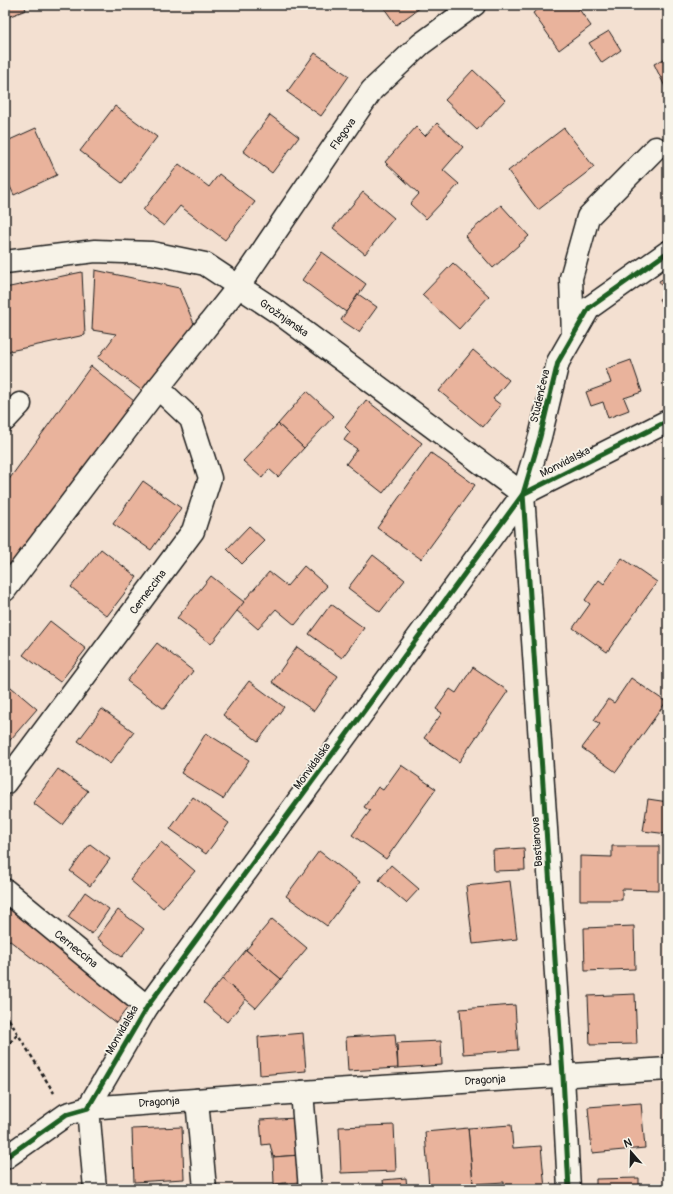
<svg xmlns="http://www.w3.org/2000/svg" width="673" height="1194" font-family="Pangolin,sans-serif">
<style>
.building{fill:#e9b39c;stroke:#1c1c1c}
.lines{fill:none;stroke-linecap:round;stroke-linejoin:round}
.street-casing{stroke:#1c1c1c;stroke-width:25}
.path{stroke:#1c1c1c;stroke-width:2.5;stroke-dasharray:4 3;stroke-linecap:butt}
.street{stroke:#f7f3e8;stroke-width:22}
.cycleway-casing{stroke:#f7f3e8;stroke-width:8}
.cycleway{stroke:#1b5e20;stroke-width:5}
.labels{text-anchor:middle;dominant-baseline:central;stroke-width:3.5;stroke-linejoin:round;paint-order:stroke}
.street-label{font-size:11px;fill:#1c1c1c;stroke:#f7f3e8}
</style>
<rect width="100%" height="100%" fill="#f3e0d1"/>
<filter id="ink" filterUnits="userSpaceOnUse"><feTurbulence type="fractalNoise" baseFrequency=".025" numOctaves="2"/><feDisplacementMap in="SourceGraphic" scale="8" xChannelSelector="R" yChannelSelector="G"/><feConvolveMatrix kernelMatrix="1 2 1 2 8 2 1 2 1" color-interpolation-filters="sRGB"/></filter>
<g filter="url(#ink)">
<g class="building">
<polygon points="5,5 24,5 26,10 5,18"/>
<polygon points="382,5 424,5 396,25"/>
<polygon points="544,5 576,5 591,26 559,50 533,13"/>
<polygon points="609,31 621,50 602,63 589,43"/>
<polygon points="315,53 349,76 321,116 287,92"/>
<polygon points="668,57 668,93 654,64"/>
<polygon points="473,70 505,100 477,130 445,100"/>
<polygon points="115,106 157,137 122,183 80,151"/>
<polygon points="270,115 299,137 272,173 243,151"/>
<polygon points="437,123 463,147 443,170 459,184 426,219 410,204 419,194 385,162 416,127 425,136"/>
<polygon points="36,128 57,175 14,195 5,176 5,142"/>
<polygon points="564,128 594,167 538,210 508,171"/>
<polygon points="179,164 209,187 219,174 255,202 225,240 180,206 164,226 143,210"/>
<polygon points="363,192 394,218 365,254 333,228"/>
<polygon points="501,205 529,236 493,268 465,236"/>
<polygon points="322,252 366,284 346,312 302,280"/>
<polygon points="453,263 489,296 459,329 422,295"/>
<polygon points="95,270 179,288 195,326 145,393 98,358 116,334 92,330"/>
<polygon points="82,272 85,335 5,352 5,288"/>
<polygon points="668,276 668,314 659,299 667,294 659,281"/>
<polygon points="358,294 377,307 359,332 341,320"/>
<polygon points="473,350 509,380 493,399 501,405 483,427 439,391"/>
<polygon points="631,360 642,392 624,398 629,410 608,418 603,402 591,406 586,392 611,383 606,369"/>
<polygon points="91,366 134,401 54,511 5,575 5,485"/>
<polygon points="307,391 334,416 304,448 278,424"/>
<polygon points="366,400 422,443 383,493 346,464 357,449 344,440 350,432 345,427"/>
<polygon points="278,424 304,448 278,477 269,469 262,478 243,461"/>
<polygon points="431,453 475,485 421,559 377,528"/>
<polygon points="143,481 181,508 151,550 113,524"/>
<polygon points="249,526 265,541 242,564 227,549"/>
<polygon points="101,549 137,577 107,616 71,587"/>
<polygon points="373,555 405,580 380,612 348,588"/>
<polygon points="622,558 657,582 607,652 573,628 590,604 585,600 599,580 604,584"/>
<polygon points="304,566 327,586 295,625 276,609 258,629 236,610 269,572 287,586"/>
<polygon points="211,576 244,602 211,644 177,618"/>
<polygon points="331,604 364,628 342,658 309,634"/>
<polygon points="50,621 86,649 60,682 23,655"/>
<polygon points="157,643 193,671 164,709 127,681"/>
<polygon points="297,647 338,676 314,711 272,682"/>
<polygon points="473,667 508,691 459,762 424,738 442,713 436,709 450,689 456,693"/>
<polygon points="631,678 666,702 616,772 582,748 600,724 594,720 608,699 614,703"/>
<polygon points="249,681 284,707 258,741 223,715"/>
<polygon points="5,682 37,709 5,746"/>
<polygon points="102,709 134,732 110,764 78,741"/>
<polygon points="206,733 249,760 223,799 181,773"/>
<polygon points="401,765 436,789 386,859 352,835 370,811 364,807 378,787 383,790"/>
<polygon points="58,769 88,791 62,825 33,803"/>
<polygon points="193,797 229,823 206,854 170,829"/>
<polygon points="648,799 668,802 668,834 643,831"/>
<polygon points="161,842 195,871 163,908 130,880"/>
<polygon points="90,844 110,859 90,886 70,871"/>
<polygon points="612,846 659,846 659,890 622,889 622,900 580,900 580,856 612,857"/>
<polygon points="524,848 525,870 494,871 493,850"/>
<polygon points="319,851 360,882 327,926 286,896"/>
<polygon points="391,865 419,889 406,903 379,880"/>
<polygon points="510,881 517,939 473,944 466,886"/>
<polygon points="85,892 109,909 92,934 68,917"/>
<polygon points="5,905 131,1003 116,1023 5,937"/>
<polygon points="118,910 144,929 122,957 97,938"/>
<polygon points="272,919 307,948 281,979 246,950"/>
<polygon points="634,926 635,969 585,971 584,928"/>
<polygon points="246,950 281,979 256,1008 222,979"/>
<polygon points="222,979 246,999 227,1022 203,1002"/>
<polygon points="635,994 637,1044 590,1045 588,996"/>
<polygon points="515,1005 518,1050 463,1054 460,1009"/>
<polygon points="303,1033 306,1071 260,1075 258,1037"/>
<polygon points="395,1034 398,1068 348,1071 346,1037"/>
<polygon points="441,1041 442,1065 398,1068 397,1043"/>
<polygon points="641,1103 645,1148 592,1153 588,1107"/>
<polygon points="296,1118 300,1155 273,1157 270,1144 262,1145 260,1120"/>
<polygon points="394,1125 396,1171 341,1173 339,1127"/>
<polygon points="511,1125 513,1148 541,1146 545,1189 505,1189 504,1182 473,1184 468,1128"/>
<polygon points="182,1127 184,1179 134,1182 132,1129"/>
<polygon points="468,1128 473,1184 429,1188 425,1132"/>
<polygon points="300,1155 301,1182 274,1184 273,1157"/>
<polygon points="406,1178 407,1189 384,1189 383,1180"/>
<polygon points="639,1178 639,1189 596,1189 596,1179"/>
<polygon points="301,1182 302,1189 275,1189 274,1184"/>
</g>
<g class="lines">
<defs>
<g id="street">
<polyline points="5,262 95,251 152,253 205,264 279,313 523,494"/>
<polyline points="573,336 571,278 588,217 656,148"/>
<polyline points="5,420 20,404"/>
<polyline points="5,590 158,388 238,287 372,90 421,44 474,5"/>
<polyline points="5,783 193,531 210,478 191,419 158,388"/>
<polyline points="5,890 147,1007"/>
<polyline points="302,1092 310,1189"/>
<polyline points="197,1100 205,1189"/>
<polyline points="5,1158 67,1114 88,1108 147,1007 523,494 668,421"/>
<polyline points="95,1189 88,1108 302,1092 668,1069"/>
<polyline points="569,1189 563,1076 523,494 540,437 558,362 589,308 668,252"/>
</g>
</defs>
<use href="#street" class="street-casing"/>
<g class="path">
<polyline points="5,1013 54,1093"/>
<polyline points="5,1048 18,1034"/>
</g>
<use href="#street" class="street"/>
<defs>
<g id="cycleway">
<polyline points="5,1158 67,1114 88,1108 147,1007 523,494 668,421"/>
<polyline points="569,1189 563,1076 523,494 540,437 558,362 589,308 668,252"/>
</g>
</defs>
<use href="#cycleway" class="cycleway-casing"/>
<use href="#cycleway" class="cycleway"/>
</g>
</g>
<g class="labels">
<g class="street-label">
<text transform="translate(343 134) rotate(-55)">Flegova</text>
<text transform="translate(284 318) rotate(35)">Grožnjanska</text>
<text transform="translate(540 396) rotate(-77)">Studenčeva</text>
<text transform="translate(565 462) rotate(-27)">Monvidalska</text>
<text transform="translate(148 592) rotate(-53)">Cerneccina</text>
<text transform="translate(312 766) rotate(-54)">Monvidalska</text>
<text transform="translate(537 842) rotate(-94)">Bastianova</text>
<text transform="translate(76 949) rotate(39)">Cerneccina</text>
<text transform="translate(122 1030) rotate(-60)">Monvidalska</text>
<text transform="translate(485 1080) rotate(-4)">Dragonja</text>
<text transform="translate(159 1102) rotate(-4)">Dragonja</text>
</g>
</g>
<rect width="673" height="1194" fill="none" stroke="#f7f3e8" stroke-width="20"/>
<rect x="10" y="10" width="653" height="1174" fill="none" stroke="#1c1c1c" stroke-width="1.5" filter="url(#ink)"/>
<g transform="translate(631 1152) rotate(340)" stroke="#f7f3e8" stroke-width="3" paint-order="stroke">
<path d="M0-3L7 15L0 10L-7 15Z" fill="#1c1c1c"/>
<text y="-6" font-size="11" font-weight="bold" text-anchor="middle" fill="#1c1c1c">N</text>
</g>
</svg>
